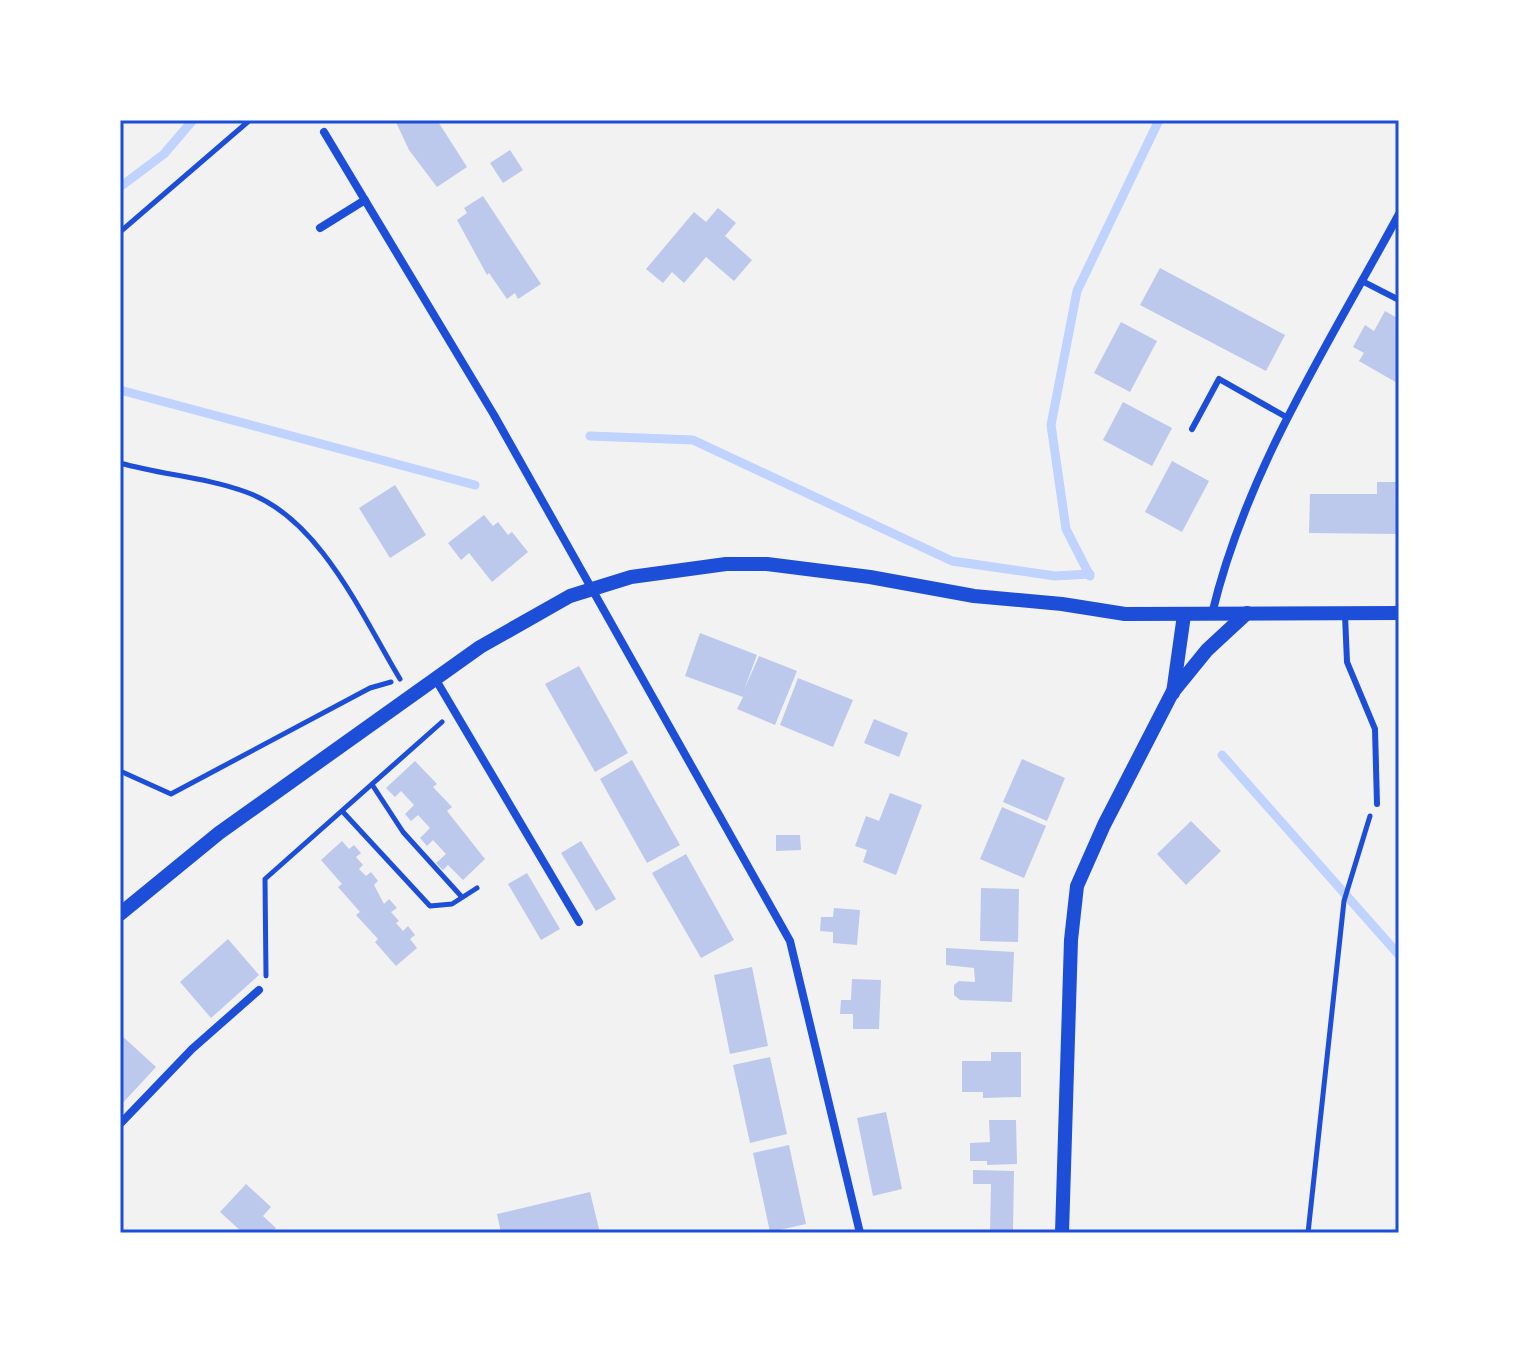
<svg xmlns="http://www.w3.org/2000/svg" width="1519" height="1353" font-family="Quicksand,sans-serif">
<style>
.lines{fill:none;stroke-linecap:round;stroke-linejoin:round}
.stream{stroke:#bfd3fe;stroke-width:9}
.building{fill:#bdc9ec}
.path{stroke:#1d4ed8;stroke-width:5}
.service{stroke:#1d4ed8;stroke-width:6}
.minor{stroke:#1d4ed8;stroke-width:8}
.tertiary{stroke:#1d4ed8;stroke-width:14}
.neatline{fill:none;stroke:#1d4ed8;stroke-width:3}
</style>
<rect width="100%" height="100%" fill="#f2f2f2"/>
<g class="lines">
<g class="stream">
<polyline points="120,187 164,154 193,120"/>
<polyline points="120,390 475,485"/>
<polyline points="590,436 693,440 952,561 1055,576 1090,574"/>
<polyline points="1090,576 1066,529 1051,425 1077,291 1159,120"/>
<polyline points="1222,755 1399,955"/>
</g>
</g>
<g class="building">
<polygon points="395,120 437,120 467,167 437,187 409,150"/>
<polygon points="510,150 523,170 503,183 490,163"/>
<polygon points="483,196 541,284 518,299 515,293 507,299 489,273 487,275 457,220 467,213 464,208"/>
<polygon points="718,208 736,223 725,236 752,260 734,281 706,257 684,283 672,272 663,283 646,269 694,212 706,222"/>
<polygon points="1160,268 1285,335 1266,371 1140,305"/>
<polygon points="1385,311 1399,319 1399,384 1359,361 1364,353 1353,347 1365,325 1374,331"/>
<polygon points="1121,322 1157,341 1130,392 1094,373"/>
<polygon points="1123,402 1172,428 1152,466 1103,440"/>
<polygon points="1172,461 1209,481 1182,532 1145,512"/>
<polygon points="1377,482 1396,482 1399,534 1309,533 1310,494 1377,494"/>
<polygon points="395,485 426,535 390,558 359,508"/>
<polygon points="484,515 493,526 498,522 508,535 512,532 528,552 492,582 469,553 461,560 448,543"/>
<polygon points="700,633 757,655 744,690 759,656 797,671 775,725 737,709 743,697 685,676"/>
<polygon points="579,666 628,753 595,772 545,684"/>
<polygon points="798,678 853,700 833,747 780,725"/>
<polygon points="874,719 908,733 899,757 864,743"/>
<polygon points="1022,759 1065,778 1047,821 1003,802"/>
<polygon points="632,760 680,845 647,863 600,779"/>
<polygon points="415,761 437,784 433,787 452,807 447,811 485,859 463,880 448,865 443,870 436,863 446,854 433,840 427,846 420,838 430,828 418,815 411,821 405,814 414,805 401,791 395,797 386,788"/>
<polygon points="890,793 922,805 896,875 863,862 867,850 855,846 866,816 879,821"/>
<polygon points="1002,807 1046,826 1024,878 980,859"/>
<polygon points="1191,821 1221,851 1186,885 1157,854"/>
<polygon points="776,835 800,835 801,850 776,851"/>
<polygon points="342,841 349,849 354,845 361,853 356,857 363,865 359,869 366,876 371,872 378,881 374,885 384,904 389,899 397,908 391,912 399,921 396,923 403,931 408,926 415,935 410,939 417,948 396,966 375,942 378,939 356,915 360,912 338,887 342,884 321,860"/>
<polygon points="581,841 616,899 596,911 561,853"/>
<polygon points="686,854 734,940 701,958 652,873"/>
<polygon points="527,873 560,929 541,940 508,884"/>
<polygon points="981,888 1019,889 1018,942 980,941"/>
<polygon points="834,908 860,910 857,945 833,943 833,932 820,931 821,917 833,917"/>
<polygon points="228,939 259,975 211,1018 180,982"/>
<polygon points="946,948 1014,952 1012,1002 960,1000 954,995 954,985 959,981 975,982 974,968 946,965"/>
<polygon points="752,967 768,1046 730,1054 714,975"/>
<polygon points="852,979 881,980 879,1029 853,1029 853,1014 840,1014 841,1000 851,1000"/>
<polygon points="120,1034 156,1067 120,1106"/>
<polygon points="991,1052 1021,1052 1021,1097 983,1098 983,1092 962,1092 962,1061 991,1061"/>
<polygon points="770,1057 787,1134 750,1143 733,1065"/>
<polygon points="886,1112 902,1189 873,1196 857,1118"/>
<polygon points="989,1120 1016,1120 1017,1164 987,1165 987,1161 970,1161 970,1143 990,1142"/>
<polygon points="789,1145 806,1224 770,1232 753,1153"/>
<polygon points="973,1170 1014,1171 1013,1232 990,1231 991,1184 973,1184"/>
<polygon points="246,1184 271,1207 263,1216 276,1228 271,1233 243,1233 220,1212"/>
<polygon points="590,1192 600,1233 501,1233 497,1214"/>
</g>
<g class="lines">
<g class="path">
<polyline points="120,232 250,120"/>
<path d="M 120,463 C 162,475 205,477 246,492 C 320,518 362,616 400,679"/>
<polyline points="120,771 171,794 370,688 391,682"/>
<polyline points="373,786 403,832 461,896"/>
<polyline points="343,812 430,906 452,904 477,888"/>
<polyline points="266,976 265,879 442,722"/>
<polyline points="1308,1233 1344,901 1370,816"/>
</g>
<g class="service">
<polyline points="1362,281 1399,300"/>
<polyline points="1192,429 1219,379 1288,418"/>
<polyline points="1345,615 1347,662 1375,729 1377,804"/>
</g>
<g class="minor">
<polyline points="324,132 494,415 790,941 860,1233"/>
<polyline points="320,228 365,200"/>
<path d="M 1212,614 C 1246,470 1330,342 1399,214"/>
<polyline points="436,680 579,922"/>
<polyline points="120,1124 192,1049 259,990"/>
</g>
<g class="tertiary">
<polyline points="1173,693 1184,615"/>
<polyline points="120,914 219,833 480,647 570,596 631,577 726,564 767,564 870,577 974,596 1062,604 1125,614 1399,613"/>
<polyline points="1062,1233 1071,940 1077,886 1104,825 1172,693 1207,650 1247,613"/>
</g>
</g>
<rect width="1519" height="1353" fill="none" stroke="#ffffff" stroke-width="244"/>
<rect x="122" y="122" width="1275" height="1109" class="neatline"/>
</svg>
